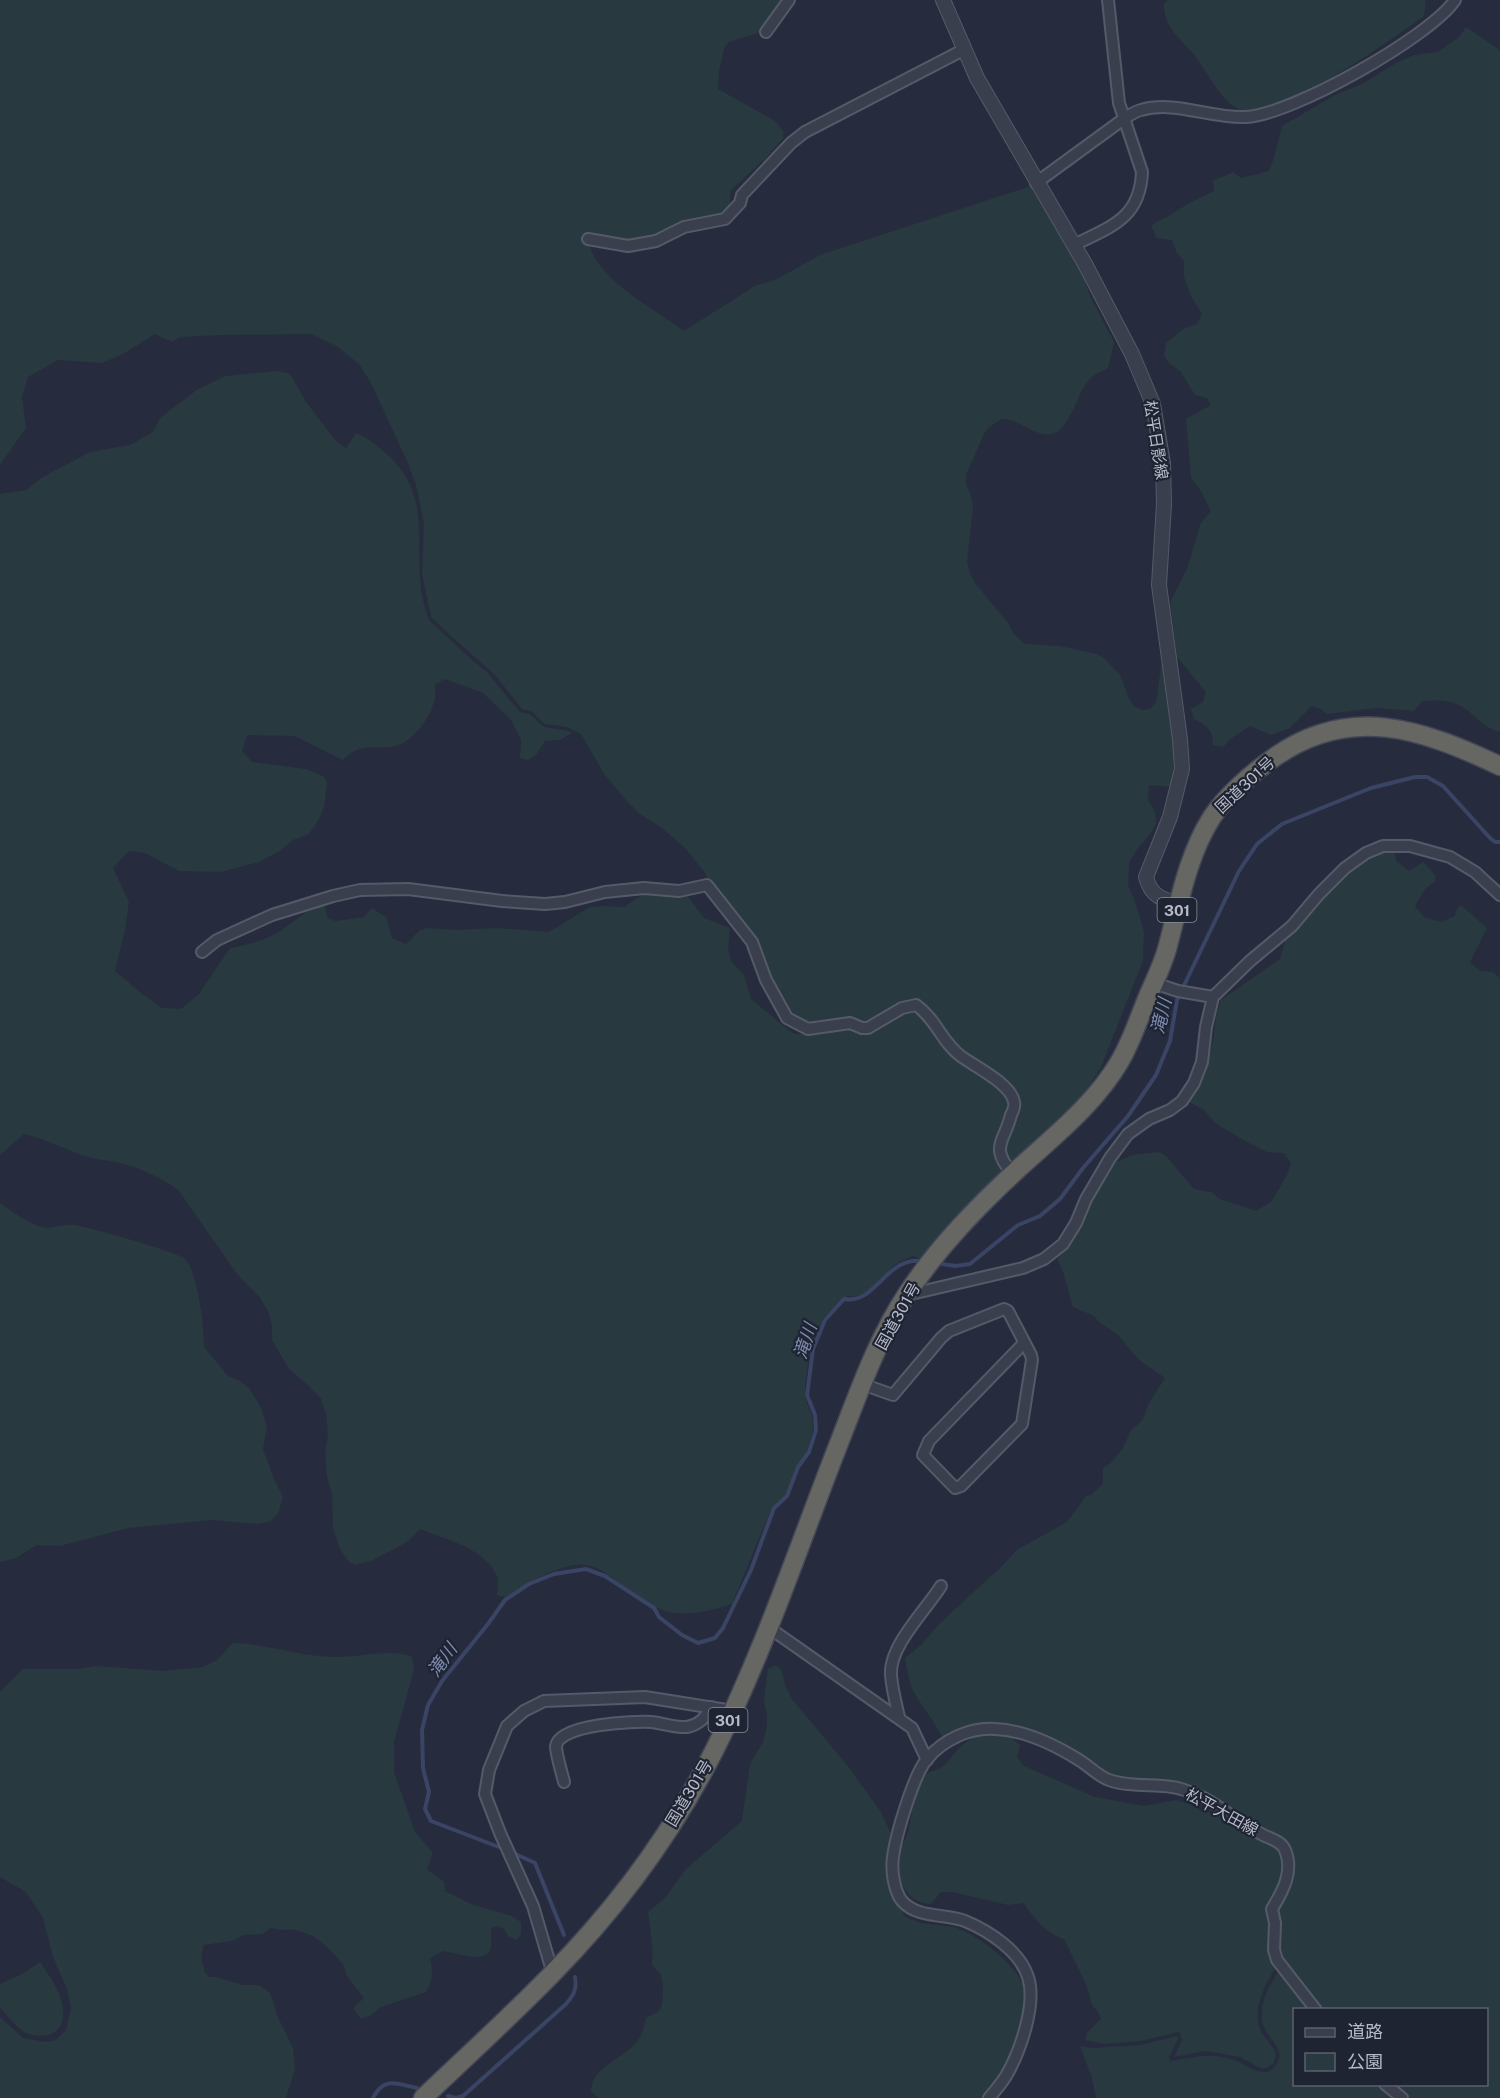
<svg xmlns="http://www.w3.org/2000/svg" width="1500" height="2098" font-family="'Public Sans','Noto Sans JP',sans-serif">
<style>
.green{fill:#28393f}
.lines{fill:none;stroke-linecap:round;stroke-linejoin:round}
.stream{stroke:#3a4465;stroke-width:4}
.minor-casing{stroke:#555a69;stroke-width:14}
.tertiary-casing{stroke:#555a69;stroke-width:16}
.trunk-casing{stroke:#424756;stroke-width:21}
.minor{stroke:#3a3f4e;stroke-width:10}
.tertiary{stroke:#3a3f4e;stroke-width:14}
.trunk{stroke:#666662;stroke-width:18}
.labels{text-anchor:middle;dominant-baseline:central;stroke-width:4.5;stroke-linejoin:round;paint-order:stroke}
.shield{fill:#1f2433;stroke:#898d9c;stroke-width:1.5}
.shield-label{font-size:15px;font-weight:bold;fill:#b6bac9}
.street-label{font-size:16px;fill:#b6bac9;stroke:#1f2433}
.water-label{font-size:18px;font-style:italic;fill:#7e8bb0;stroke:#1f2433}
</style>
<rect width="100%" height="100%" fill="#262c3e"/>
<g class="green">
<path d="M 0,0 L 781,0 L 761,32 L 729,42 L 724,48 L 719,72 L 718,89 L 775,121 L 783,131 L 783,138 L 766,158 L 730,191 L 730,209 L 726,214 L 633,243 L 589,238 C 590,277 657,310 684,331 L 755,286 L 777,279 L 820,255 L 1031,186 L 1082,274 L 1090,296 L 1114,342 L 1108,368 C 1101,372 1092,375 1088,381 C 1077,394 1069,432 1051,434 C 1034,437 1020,419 1002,419 L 988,428 L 984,434 L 966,475 L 966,485 L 970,492 L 973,507 L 967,561 L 969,571 L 975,583 L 1008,623 L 1013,633 L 1025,644 L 1060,646 L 1096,654 L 1104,658 L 1120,675 L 1130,701 L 1134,706 L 1143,710 L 1150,709 L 1156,703 L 1162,660 C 1167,697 1180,752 1170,787 L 1152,785 L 1149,786 L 1148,800 L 1155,811 L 1156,824 L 1151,833 L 1138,848 L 1129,863 L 1128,885 L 1136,904 L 1144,932 L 1143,961 L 1101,1067 L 1085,1093 L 1013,1163 L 1008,1163 L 1003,1147 L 1016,1098 L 964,1055 L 924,1006 L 868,1024 L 807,1024 L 799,1022 L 785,1011 L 759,950 L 745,925 L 712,888 L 705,873 L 686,849 L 662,828 L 640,814 L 625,799 L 605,775 L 581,734 L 567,727 L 545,724 L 531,711 L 522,709 L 496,676 L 453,638 L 431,617 L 422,574 L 424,523 L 416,485 L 407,461 L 372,385 L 360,365 L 337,346 L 311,334 L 221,335 L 180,337 L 172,342 L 155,334 L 123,354 L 102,363 L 58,360 L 28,377 L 22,397 L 26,428 L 0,465 Z"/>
<path d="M 1168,0 L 1426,0 L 1424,16 C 1395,37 1268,129 1235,107 C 1220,98 1208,74 1198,60 C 1184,40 1164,31 1164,4 Z"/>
<path d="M 1466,27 L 1500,50 L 1500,732 C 1487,729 1482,722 1472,714 C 1458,701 1441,699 1422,701 L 1414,711 L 1376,708 L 1327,714 L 1320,709 L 1312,706 L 1290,728 L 1271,735 L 1250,726 L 1233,737 L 1223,747 L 1213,745 C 1213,730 1207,725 1194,719 L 1191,709 L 1203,702 L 1206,692 L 1177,657 L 1170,603 L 1187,569 L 1201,523 L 1211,511 L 1201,491 L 1191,478 L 1186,419 L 1211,405 L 1207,398 L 1195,395 L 1181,372 L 1169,363 L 1164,356 L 1166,343 L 1183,329 L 1197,324 L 1202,314 L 1192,298 L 1184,277 L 1184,261 L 1177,253 L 1172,240 L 1157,238 L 1151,226 C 1158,220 1164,219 1172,214 C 1185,205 1200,198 1214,191 L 1213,181 L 1233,172 L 1241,178 L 1269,171 L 1274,158 L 1282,126 L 1335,95 L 1360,85 L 1396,63 L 1414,55 L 1438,52 L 1459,37 Z"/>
<path d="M 275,371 L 288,373 L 292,377 L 306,402 L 336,441 L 346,448 L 356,433 C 370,439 379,447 390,457 C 440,505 405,565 430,621 L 473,661 L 487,672 L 520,712 L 530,714 L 544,727 L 569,731 L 572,733 L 560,740 L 545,741 L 536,755 L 528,760 L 520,758 L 521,740 L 511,720 L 483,693 L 445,679 L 435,684 C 435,689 436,697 434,702 C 429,719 413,742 395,746 C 374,751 361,741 343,760 L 295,736 L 247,735 L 242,751 L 252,762 L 306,769 L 323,776 L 327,782 L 324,807 L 318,821 L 309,834 L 293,840 L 281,850 L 259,862 L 221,872 L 179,871 L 145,853 L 129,851 L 113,868 L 129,902 L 125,930 L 115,971 L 141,993 L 162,1008 L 181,1009 L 199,994 L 230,948 C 247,945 265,941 280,931 C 295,921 307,910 324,902 L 327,917 L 335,921 L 364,917 L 372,908 L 386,917 L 392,938 L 406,944 L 419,931 L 427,928 L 456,930 L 497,928 L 549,932 L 590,907 L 603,906 L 624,907 L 646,892 L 686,894 L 704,918 L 730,928 L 728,948 L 731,961 L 744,975 L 751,999 L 790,1031 L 795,1034 L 809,1034 L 850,1027 L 858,1029 L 903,1011 L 916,1008 L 1003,1089 L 1011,1104 L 1003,1173 L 959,1215 L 921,1259 L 913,1256 C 909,1258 903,1260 899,1262 C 883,1273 870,1300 848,1296 L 824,1317 L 810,1348 L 805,1386 L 806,1401 L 812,1415 L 813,1431 L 806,1455 L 797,1466 L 789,1490 L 782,1499 L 773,1506 L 770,1512 L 732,1604 C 711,1611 687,1617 665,1611 C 650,1606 635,1593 622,1585 C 611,1577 600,1567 586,1565 C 562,1562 525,1584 506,1597 L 497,1595 C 497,1589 499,1581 497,1576 C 485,1548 444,1539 420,1529 L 407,1542 L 373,1560 L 355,1565 L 350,1563 L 340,1549 L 333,1528 L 332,1494 L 327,1477 L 325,1453 L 328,1435 L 326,1414 L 321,1399 L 309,1386 L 289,1369 L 272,1340 L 272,1325 L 268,1311 L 259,1296 L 237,1274 L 179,1191 C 163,1178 142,1169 121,1163 C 109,1160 97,1160 85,1156 C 64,1149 45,1139 24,1134 L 0,1155 L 0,494 L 26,490 L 41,478 L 90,452 L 130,445 L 153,432 L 160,418 L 198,389 L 226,376 Z"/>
<path d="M 1403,847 L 1395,854 L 1396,861 L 1409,871 L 1423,862 L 1435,875 L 1436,881 L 1425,889 L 1415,906 L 1424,917 L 1441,922 L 1455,916 L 1456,910 L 1461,905 L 1487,928 L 1470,962 L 1480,971 L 1493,972 L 1500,978 L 1500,2098 L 1405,2098 L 1388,2085 L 1486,2084 L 1486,2010 L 1318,2009 L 1279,1959 L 1274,1912 L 1289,1855 L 1198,1791 L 1116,1779 L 1009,1728 L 943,1739 C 936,1723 924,1710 915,1694 C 909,1683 907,1670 905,1658 L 922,1644 L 939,1624 L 1002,1566 L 1017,1550 L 1067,1522 L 1086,1496 L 1091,1495 L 1103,1484 L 1103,1468 L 1111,1463 L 1123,1448 L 1131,1430 L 1142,1421 L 1149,1403 L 1165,1378 L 1138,1359 L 1117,1334 L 1099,1322 L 1094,1316 L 1073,1307 C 1067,1290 1066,1274 1057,1259 L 1074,1237 L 1089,1202 L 1116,1162 L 1132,1155 L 1159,1152 L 1166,1156 L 1194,1189 L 1211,1192 L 1220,1199 L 1256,1211 L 1272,1201 L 1288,1173 L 1291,1163 L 1284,1153 L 1267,1152 L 1247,1142 L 1215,1123 L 1204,1110 L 1189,1102 C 1199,1085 1207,1067 1212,1046 C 1215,1031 1215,1015 1221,1000 L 1280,959 L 1286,938 L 1298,916 L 1356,855 Z"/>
<path d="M 0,1203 C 9,1210 37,1229 48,1228 C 58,1227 66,1224 75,1225 C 91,1228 175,1251 185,1259 C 197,1269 205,1330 204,1347 L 228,1376 L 240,1381 L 249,1388 L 261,1408 L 267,1426 L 263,1449 L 274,1479 L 283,1497 L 278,1514 L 270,1521 L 259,1524 L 211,1520 L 128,1528 L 60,1546 L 37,1545 L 16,1558 L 0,1562 Z"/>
<path d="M 237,1643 C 270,1645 305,1658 338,1657 C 359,1657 394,1648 412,1657 L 414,1670 L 394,1742 L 394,1772 L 415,1832 L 433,1853 L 427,1869 L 444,1882 L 445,1891 L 471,1904 L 512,1916 L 521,1922 L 521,1934 L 517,1940 L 508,1936 L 504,1929 L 497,1926 L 491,1928 C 491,1935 493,1946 489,1952 C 481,1963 454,1952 443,1951 L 430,1958 C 433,1972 433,1980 426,1992 L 381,2007 L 371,2015 L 361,2019 L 353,2008 L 364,1998 L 347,1976 L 343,1964 L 325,1945 L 313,1936 L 293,1929 L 283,1930 L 271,1928 L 262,1934 L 244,1935 L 232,1941 L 204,1945 L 201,1957 L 205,1973 L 210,1977 L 216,1977 L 243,1985 L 259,1985 L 270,1993 L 278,2017 L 293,2048 L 295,2069 L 286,2098 L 0,2098 L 0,2017 L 23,2038 L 46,2042 L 56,2040 L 66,2030 L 71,2008 L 67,1989 L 53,1957 L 43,1918 L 26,1892 L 0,1877 L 0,1692 L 23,1669 L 78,1669 L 96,1666 L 163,1671 L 203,1667 L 217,1660 L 232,1644 Z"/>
<path d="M 776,1665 L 781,1669 L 785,1685 L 792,1699 L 847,1765 L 881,1812 L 894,1841 L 893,1888 L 905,1917 L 921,1923 L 955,1927 L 972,1935 L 990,1947 L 1005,1960 L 1017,1974 L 1026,1989 L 1027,1998 L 1020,2031 L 1003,2074 L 986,2098 L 599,2098 L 591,2092 C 591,2068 621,2059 635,2044 C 642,2037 644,2027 646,2018 L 659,2011 L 662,2005 L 663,1987 L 661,1974 L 652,1965 C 654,1948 650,1930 648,1912 L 665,1898 L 686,1869 L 742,1821 L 750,1764 L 763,1742 L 767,1727 L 767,1715 L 764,1700 L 768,1669 Z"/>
<path d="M 997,1732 L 1011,1737 L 1020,1745 L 1017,1757 L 1024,1766 L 1095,1797 L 1144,1806 L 1176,1800 L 1189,1804 L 1201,1811 L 1224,1815 L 1278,1845 L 1283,1856 L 1284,1878 L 1271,1908 L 1277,1965 L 1265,1986 L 1258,2006 L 1258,2022 L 1261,2032 L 1274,2049 L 1276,2055 L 1273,2064 L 1266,2068 L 1260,2068 L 1240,2057 L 1205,2051 L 1174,2057 L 1182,2040 L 1179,2032 L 1141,2041 L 1104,2044 L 1085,2040 L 1087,2033 L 1101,2019 L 1098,2012 L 1092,2005 L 1086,1984 L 1064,1939 C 1046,1933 1034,1919 1024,1903 L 1008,1905 L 952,1892 L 941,1892 L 931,1904 C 905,1904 894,1875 899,1853 C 901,1846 906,1839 908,1832 C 913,1814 912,1790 925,1775 C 929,1771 937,1771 942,1767 C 946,1765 950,1758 954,1754 C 965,1739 979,1734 997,1732 Z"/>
<path d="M 40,1962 C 51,1978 65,1997 63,2017 C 62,2037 36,2040 23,2031 C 14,2025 7,2015 0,2008 L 0,1984 L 22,1974 Z"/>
<path d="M 1280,1968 L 1314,2009 L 1294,2010 L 1294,2084 L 1383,2085 L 1398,2098 L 1096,2098 L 1092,2078 L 1080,2046 L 1092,2048 L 1140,2045 L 1177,2036 L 1178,2039 L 1169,2057 L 1170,2061 C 1194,2058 1206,2052 1231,2059 C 1244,2062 1256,2076 1270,2071 C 1294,2052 1265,2039 1262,2021 C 1259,2001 1271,1984 1280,1968 Z"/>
</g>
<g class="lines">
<g class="stream">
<polyline points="936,1263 955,1266 970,1264 1018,1225 1040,1216 1060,1199 1083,1168 1128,1116 1156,1075 1170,1041 1177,1000 1239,871 1257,844 1282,824 1371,788 1415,777 1427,777 1443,786 1490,838 1495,842 1500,842"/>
<path d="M 504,1849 L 431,1821 L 425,1809 L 429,1792 L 423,1768 L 422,1730 L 428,1705 L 442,1681 L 488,1624 L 505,1600 L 529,1584 L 554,1574 L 586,1569 L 605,1576 L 654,1608 L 659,1617 L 682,1635 L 698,1643 L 715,1638 L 723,1628 L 751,1570 L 774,1508 L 787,1496 L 798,1467 L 809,1452 L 816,1430 L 815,1415 L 807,1395 L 813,1349 L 825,1320 L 844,1299 C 876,1305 886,1256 922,1261"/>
<polyline points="511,1852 535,1863 564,1935"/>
<path d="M 448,2096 L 456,2098 L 463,2096 L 566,2004 C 574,1995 577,1989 575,1977"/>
<path d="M 373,2098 C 384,2076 397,2084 417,2088"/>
</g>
<defs>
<g id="minor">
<polyline points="766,32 789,0"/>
<path d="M 1036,183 L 1125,118 C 1130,115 1136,111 1141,110 C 1175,100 1212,119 1246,117 C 1291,115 1430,37 1455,0"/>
<polyline points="588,239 628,246 656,241 684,227 725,219 740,203 742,195 791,143 805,132 965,49"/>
<path d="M 1074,245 C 1110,227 1140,219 1142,172 L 1119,103 L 1108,0"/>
<path d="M 202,952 L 217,940 L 272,915 L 333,896 L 360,890 L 408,889 L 502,901 L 545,904 L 565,902 L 605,892 L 644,888 L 679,891 L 707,885 L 752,942 L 766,980 L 787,1018 L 808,1029 L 850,1023 L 862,1028 L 868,1028 L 902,1008 L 916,1005 C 937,1020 942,1043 962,1057 C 976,1067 1011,1084 1014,1102 C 1015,1106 1013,1111 1011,1115 C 1004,1143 989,1147 1013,1174"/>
<polyline points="1154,983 1178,991 1213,997"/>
<polyline points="907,1295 1023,1268 1044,1259 1063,1244 1076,1223 1086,1199 1110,1158 1128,1134 1149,1119 1170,1110 1182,1101 1194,1083 1202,1062 1206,1027 1213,997 1250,961 1292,926 1319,894 1345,868 1366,853 1383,846 1410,846 1450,857 1475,872 1500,895"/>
<polyline points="862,1384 893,1395 941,1338 949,1331 1004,1309 1008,1311 1031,1355 1032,1360 1022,1424 961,1486 955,1488 923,1455 929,1441 1024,1343"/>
<polyline points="768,1627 912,1728 927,1760"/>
<path d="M 899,1717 C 896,1704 892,1689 891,1675 C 889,1646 926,1610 941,1586"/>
<path d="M 564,1782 C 562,1773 556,1755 556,1746 C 559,1724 634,1721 651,1722 C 662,1723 676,1728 687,1727 C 699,1725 707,1716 711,1707"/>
<polyline points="553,1974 533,1906 500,1833 485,1794 489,1770 507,1726 524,1711 544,1701 645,1697 733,1711"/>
<polyline points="1385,2084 1402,2098"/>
<path d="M 989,2098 C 995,2091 1001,2084 1006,2076 C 1020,2052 1037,2004 1028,1977 C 1020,1951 989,1931 965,1921 C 945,1913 918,1919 902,1901 C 894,1891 891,1870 893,1857 C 896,1835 913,1776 927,1759 C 943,1740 970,1727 995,1729 C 1023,1730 1055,1745 1079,1760 C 1089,1766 1098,1776 1109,1780 C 1128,1787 1152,1784 1172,1787 C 1183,1788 1195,1794 1206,1799 C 1225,1810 1243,1825 1263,1835 C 1271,1839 1281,1841 1285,1850 C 1294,1871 1283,1891 1272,1909 L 1275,1923 L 1274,1950 L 1277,1960 L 1316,2010"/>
</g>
<path id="tertiary" d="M 943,0 L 977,78 L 1085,264 L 1132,354 L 1153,404 L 1163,463 L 1164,504 L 1159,585 L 1180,739 L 1182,769 L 1170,817 L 1146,877 C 1151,896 1161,899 1178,904"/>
<path id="trunk" d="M 423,2098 C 466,2057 510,2017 551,1975 C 616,1909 673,1832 715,1749 C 765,1649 800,1542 841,1438 C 860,1389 878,1338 907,1294 C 938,1247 977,1207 1018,1169 C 1054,1136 1095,1104 1120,1061 C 1131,1042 1138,1021 1146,1001 C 1153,984 1162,967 1167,949 C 1179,905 1187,856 1212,817 C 1226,796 1252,773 1272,759 C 1349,703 1422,729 1500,766"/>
</defs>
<use href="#minor" class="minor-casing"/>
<use href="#tertiary" class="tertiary-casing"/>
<use href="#trunk" class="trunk-casing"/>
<use href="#minor" class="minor"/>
<use href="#tertiary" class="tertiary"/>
<use href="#trunk" class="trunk"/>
</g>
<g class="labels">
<g class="shield">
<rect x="1157.5" y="898" width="39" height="24" rx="4.5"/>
<rect x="708.5" y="1708" width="39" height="24" rx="4.5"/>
</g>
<g class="shield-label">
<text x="1177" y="910">301</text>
<text x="728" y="1720">301</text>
</g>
<g class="street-label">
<text transform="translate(1156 440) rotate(81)">松平日影線</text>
<text transform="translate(1245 785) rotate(-43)">国道301号</text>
<text transform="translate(898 1316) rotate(-61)">国道301号</text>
<text transform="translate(689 1793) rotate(-59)">国道301号</text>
<text transform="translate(1222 1812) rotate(29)">松平大田線</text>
</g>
<g class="water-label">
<text transform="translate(1161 1016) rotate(-77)">滝川</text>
<text transform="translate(805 1341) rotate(-72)">滝川</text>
<text transform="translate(442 1660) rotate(-54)">滝川</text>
</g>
</g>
<rect x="1293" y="2008" width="195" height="78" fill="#1f2433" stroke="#5b606f" stroke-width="1.5"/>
<rect x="1305" y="2028" width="30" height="9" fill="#3a3f4e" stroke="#5b606f" stroke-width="1.5"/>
<text x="1347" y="2038" font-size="18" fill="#b6bac9">道路</text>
<rect x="1305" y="2053" width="30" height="18" fill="#28393f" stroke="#5b606f" stroke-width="1.5"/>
<text x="1347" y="2068" font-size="18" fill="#b6bac9">公園</text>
</svg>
